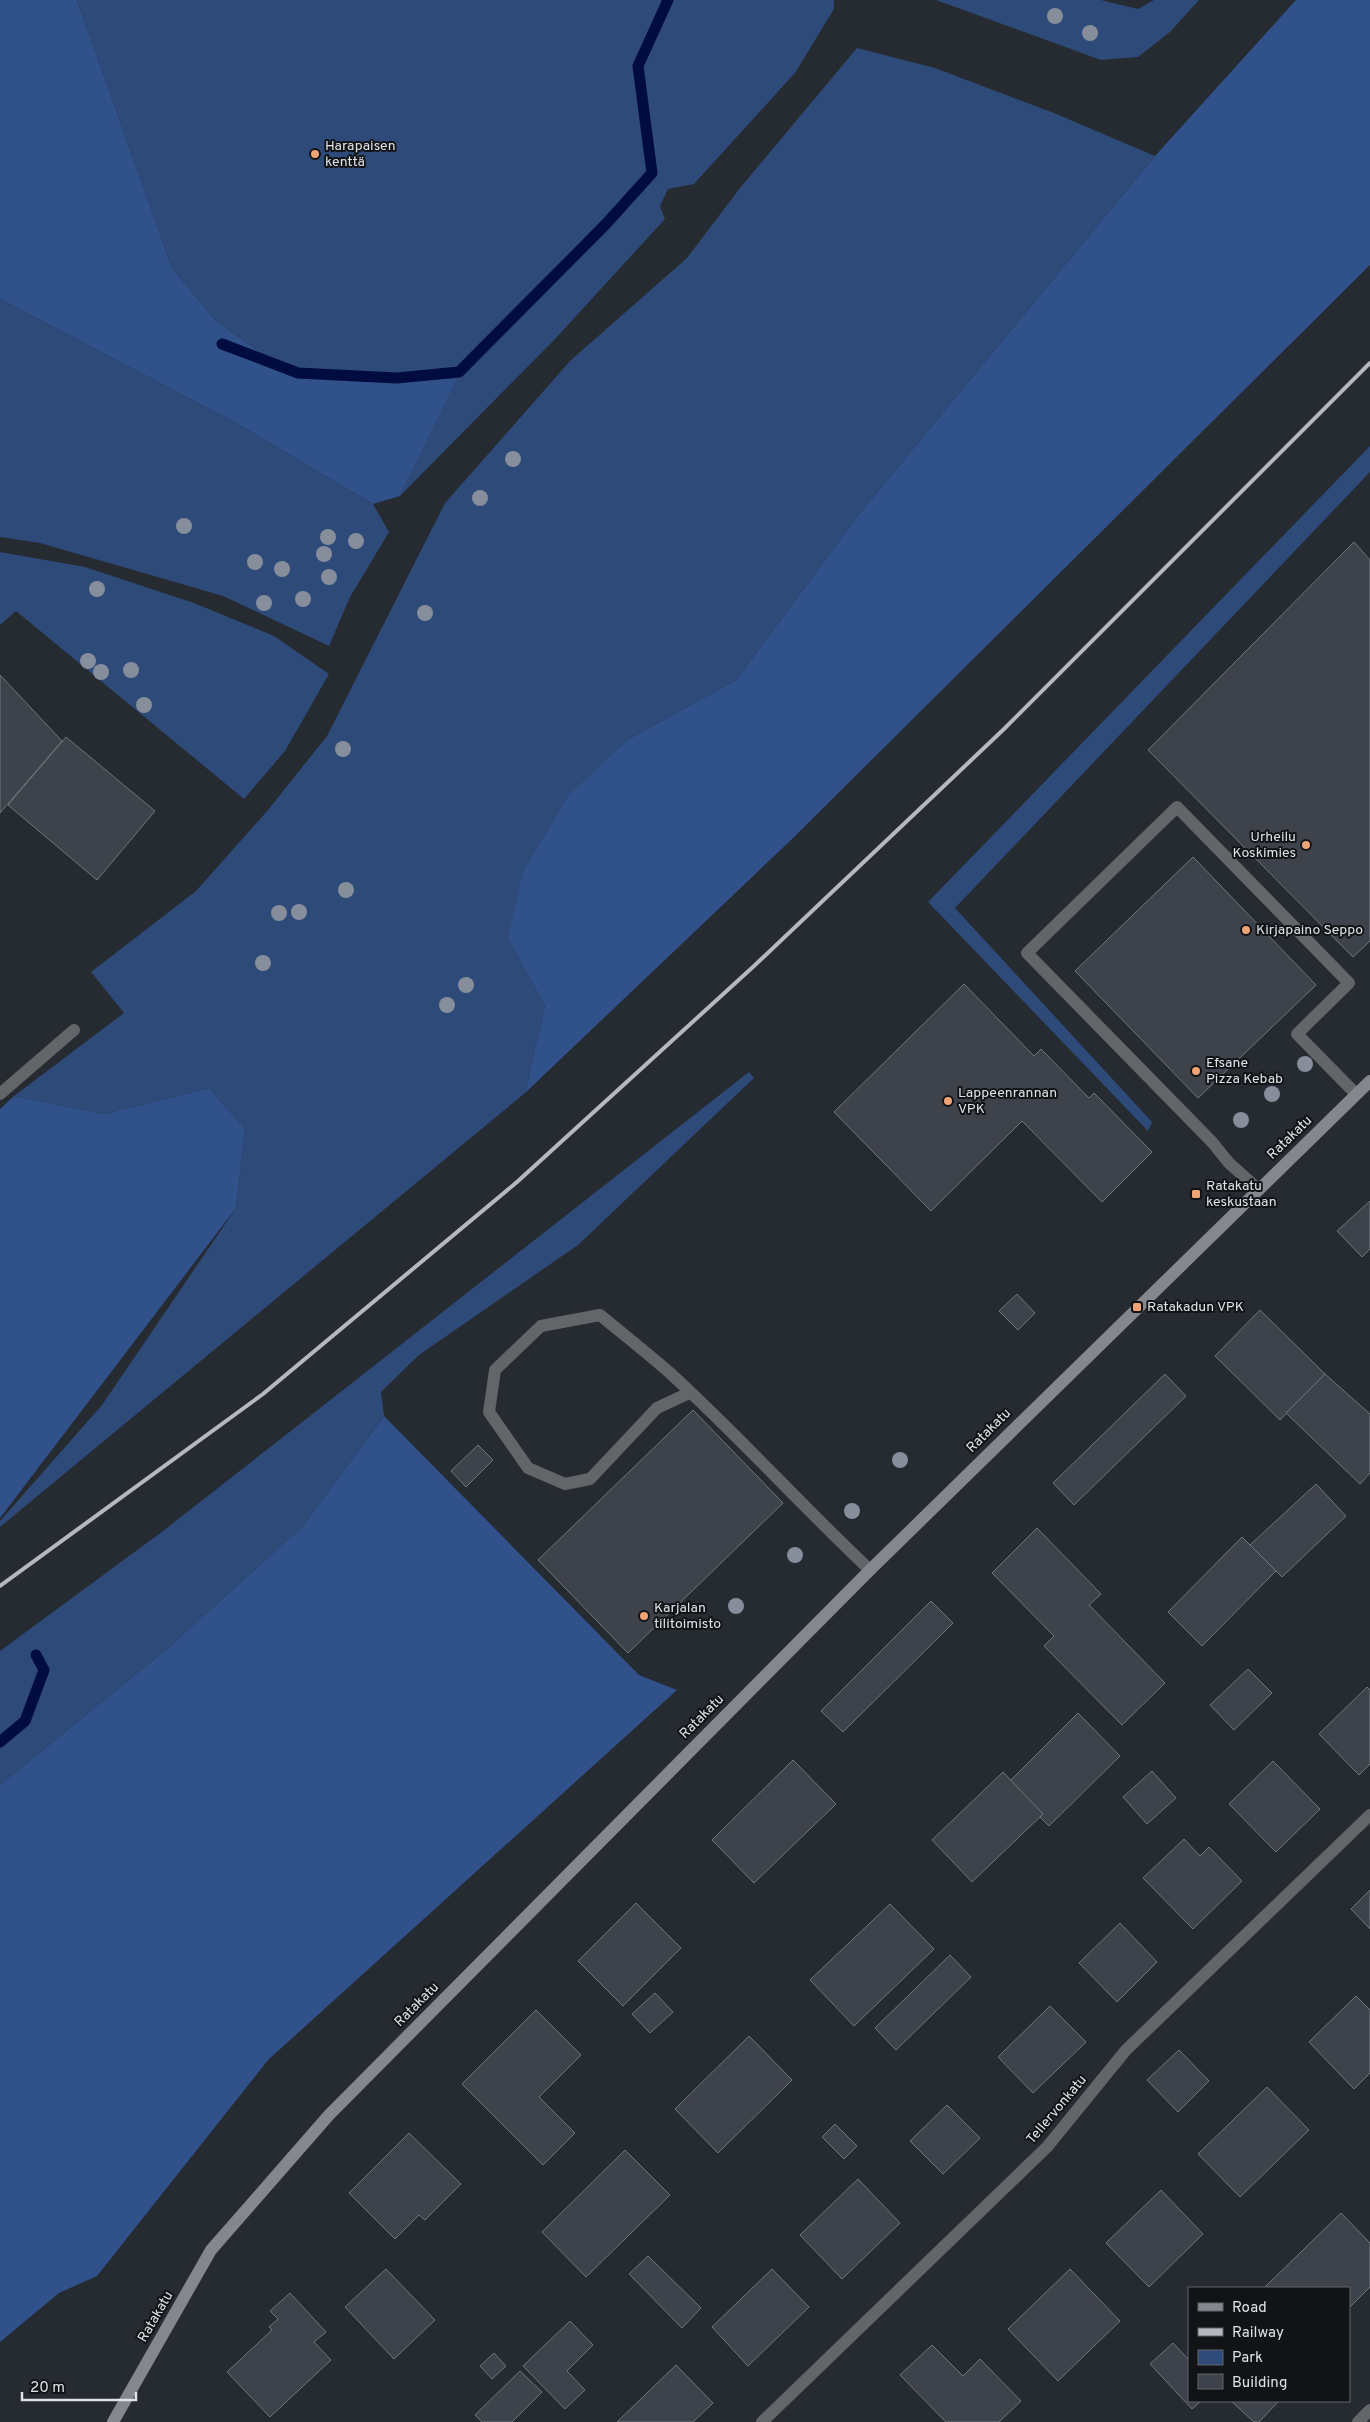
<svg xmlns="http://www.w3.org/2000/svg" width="1370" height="2422" font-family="Overpass,sans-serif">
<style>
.green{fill:#2e4a78}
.forest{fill:#305189}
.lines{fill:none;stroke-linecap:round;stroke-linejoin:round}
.stream{stroke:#000c3f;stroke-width:11}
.building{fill:#3e424a;stroke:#70767e}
.service{stroke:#636669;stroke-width:12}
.minor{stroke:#636669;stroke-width:12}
.secondary{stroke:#84878d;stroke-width:12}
.rail{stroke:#b5b9be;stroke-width:4}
.tree{fill:#868e9b}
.poi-dot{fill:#efa377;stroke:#111316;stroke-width:2}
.labels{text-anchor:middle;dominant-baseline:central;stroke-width:4;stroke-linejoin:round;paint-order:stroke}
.poi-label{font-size:14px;fill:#dfe2e7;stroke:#111316;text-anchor:start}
.street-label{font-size:14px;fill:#dfe2e7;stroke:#111316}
</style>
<rect width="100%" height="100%" fill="#262a31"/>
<g class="green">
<polygon points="77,0 834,0 834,9 795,73 694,184 668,189 660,206 665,219 556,338 400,496 456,378 400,382 343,381 274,362 216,321 172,268"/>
<polygon points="936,0 1101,0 1138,9 1154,0 1199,0 1170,32 1138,57 1101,60"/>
<polygon points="857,48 935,68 1054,113 1155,156 860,513 736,680 629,739 508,937 545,1006 525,1093 0,1527 0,1521 102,1405 236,1208 245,1129 209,1088 104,1114 14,1096 124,1013 91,972 196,891 268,810 327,736 445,503 570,361 687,258 740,188"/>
<polygon points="0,299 236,423 373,504 389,532 350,597 329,646 223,596 40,543 0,537"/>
<polygon points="1370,446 1370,472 955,908 1152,1122 1148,1131 928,902"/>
<polygon points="0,552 85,567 194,603 274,636 329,674 285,751 244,799 16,611 0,625"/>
<polygon points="749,1072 754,1078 578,1245 419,1355 381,1392 384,1416 303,1526 168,1648 0,1785 0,1651 163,1531"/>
</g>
<g class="forest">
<polygon points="0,0 77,0 172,268 216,321 274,362 343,381 400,382 457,378 400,496 373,504 236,423 0,299"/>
<polygon points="1296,0 1370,0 1370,265 792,839 525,1093 545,1006 508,938 523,872 569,795 629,739 736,680 860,513 1155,156"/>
<polygon points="209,1088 245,1129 236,1208 0,1518 0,1109 14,1096 104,1114"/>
<polygon points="384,1416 639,1675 677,1690 268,2060 97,2276 59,2293 0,2342 0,1785 168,1648 303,1526"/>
</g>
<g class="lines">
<g class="stream">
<polyline points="222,344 298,373 397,378 459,372 605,225 652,173 638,66 668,0"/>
<polyline points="0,1742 25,1721 44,1670 36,1655"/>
</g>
</g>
<g class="building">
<polygon points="1354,542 1370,560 1370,941 1353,957 1148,750"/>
<polygon points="0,675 62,741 0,813"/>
<polygon points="66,737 155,811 97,880 8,805"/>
<polygon points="1193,857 1316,985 1198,1098 1075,971"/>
<polygon points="964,984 1034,1056 1041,1049 1089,1098 1094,1093 1152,1152 1102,1202 1022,1121 931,1211 834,1112"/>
<polygon points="1370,1201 1370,1249 1362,1257 1337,1231"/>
<polygon points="1017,1294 1035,1313 1018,1330 999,1311"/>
<polygon points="1260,1310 1325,1374 1280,1420 1215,1356"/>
<polygon points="1165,1374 1186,1396 1074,1505 1053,1483"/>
<polygon points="1325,1374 1370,1414 1370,1473 1360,1484 1286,1413"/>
<polygon points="693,1410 783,1503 628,1653 538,1560"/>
<polygon points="478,1445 493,1460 466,1487 451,1471"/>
<polygon points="1316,1484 1346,1516 1282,1577 1250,1545"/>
<polygon points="1037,1528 1101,1594 1089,1605 1165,1683 1122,1725 1044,1646 1054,1636 992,1573"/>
<polygon points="1242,1537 1276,1571 1202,1646 1168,1612"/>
<polygon points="931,1601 953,1623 843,1732 821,1711"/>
<polygon points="1248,1669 1272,1693 1234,1730 1210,1705"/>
<polygon points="1367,1687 1370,1690 1370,1764 1359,1775 1319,1734"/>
<polygon points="1078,1713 1120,1756 1049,1826 1040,1817 1043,1814 1010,1781"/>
<polygon points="793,1760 836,1804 754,1883 712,1840"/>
<polygon points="1273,1761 1320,1809 1276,1852 1229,1804"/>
<polygon points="1152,1771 1176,1798 1147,1824 1123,1797"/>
<polygon points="1003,1772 1043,1814 972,1882 932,1840"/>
<polygon points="1184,1839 1200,1856 1209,1847 1242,1881 1193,1929 1143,1878"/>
<polygon points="1370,1890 1370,1929 1351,1909"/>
<polygon points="636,1903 681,1948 623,2006 578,1961"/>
<polygon points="890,1904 934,1949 854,2026 810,1980"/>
<polygon points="1120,1923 1157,1962 1117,2002 1079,1963"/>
<polygon points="950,1955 971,1977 896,2050 875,2028"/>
<polygon points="655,1993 673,2012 650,2033 632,2014"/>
<polygon points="1356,1996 1370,2010 1370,2073 1354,2089 1309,2042"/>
<polygon points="1050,2006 1086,2042 1033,2093 998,2057"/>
<polygon points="536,2010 581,2055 539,2097 575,2133 543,2165 462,2084"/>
<polygon points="749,2036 792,2080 718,2153 675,2109"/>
<polygon points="1179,2050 1209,2081 1178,2112 1147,2080"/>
<polygon points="1267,2087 1309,2130 1240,2197 1198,2154"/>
<polygon points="947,2105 980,2138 943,2174 910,2141"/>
<polygon points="835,2124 857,2146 844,2159 822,2137"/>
<polygon points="409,2133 461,2184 425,2220 419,2215 395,2239 349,2193"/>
<polygon points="625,2150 670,2195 586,2277 542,2232"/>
<polygon points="858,2179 900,2223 842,2279 800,2235"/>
<polygon points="1161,2190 1203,2234 1149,2287 1106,2243"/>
<polygon points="1341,2213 1370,2243 1370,2287 1349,2308 1349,2288 1264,2288"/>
<polygon points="648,2256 701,2308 682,2328 629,2274"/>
<polygon points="386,2269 435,2320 394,2359 345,2307"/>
<polygon points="772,2269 809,2307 748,2366 712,2327"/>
<polygon points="1070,2269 1120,2321 1058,2381 1008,2329"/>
<polygon points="290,2293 326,2332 314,2342 331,2360 270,2417 227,2372 272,2330 269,2327 278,2319 270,2311"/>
<polygon points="570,2321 593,2345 567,2371 585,2390 565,2409 523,2366"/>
<polygon points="1173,2343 1189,2360 1189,2401 1201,2401 1192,2409 1150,2364"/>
<polygon points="932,2345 963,2376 980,2359 1021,2401 999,2422 946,2422 900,2375"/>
<polygon points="494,2353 506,2366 492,2379 480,2366"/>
<polygon points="676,2365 713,2403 693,2422 617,2422"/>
<polygon points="520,2371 542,2392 512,2422 482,2422 475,2415"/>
<polygon points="1231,2401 1279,2401 1259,2422 1254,2422"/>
</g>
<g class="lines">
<g class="service">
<polyline points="1258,1189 1229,1163 1212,1142 1027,953 1177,807 1349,983 1297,1034 1356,1094"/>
<path d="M 689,1393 L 657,1408 L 590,1479 L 565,1484 L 528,1468 L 489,1412 L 495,1370 L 541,1326 L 600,1315 C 623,1334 647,1353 670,1373 C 739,1436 802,1506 870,1570"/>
</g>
<g class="minor">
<polyline points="0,1094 74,1030"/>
<polyline points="762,2422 1047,2147 1126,2050 1370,1815"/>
<polyline points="1358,2422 1370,2410"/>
</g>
<polyline class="secondary" points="113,2422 211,2250 329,2115 870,1570 1370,1081"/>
<polyline class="rail" points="0,1586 263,1394 517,1182 754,966 1004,729 1370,363"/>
</g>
<g class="tree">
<circle cx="1055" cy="16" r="8"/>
<circle cx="1090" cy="33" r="8"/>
<circle cx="513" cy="459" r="8"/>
<circle cx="480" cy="498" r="8"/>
<circle cx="184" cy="526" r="8"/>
<circle cx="328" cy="537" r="8"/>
<circle cx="356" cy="541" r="8"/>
<circle cx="324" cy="554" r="8"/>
<circle cx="255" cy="562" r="8"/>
<circle cx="282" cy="569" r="8"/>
<circle cx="329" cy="577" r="8"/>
<circle cx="97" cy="589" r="8"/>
<circle cx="303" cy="599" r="8"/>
<circle cx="264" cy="603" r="8"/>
<circle cx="425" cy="613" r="8"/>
<circle cx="88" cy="661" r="8"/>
<circle cx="131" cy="670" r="8"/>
<circle cx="101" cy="672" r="8"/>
<circle cx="144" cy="705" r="8"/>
<circle cx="343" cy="749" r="8"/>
<circle cx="346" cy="890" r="8"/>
<circle cx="299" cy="912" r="8"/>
<circle cx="279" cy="913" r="8"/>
<circle cx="263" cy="963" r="8"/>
<circle cx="466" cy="985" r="8"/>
<circle cx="447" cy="1005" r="8"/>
<circle cx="1305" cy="1064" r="8"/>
<circle cx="1272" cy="1094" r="8"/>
<circle cx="1241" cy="1120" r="8"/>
<circle cx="900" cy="1460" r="8"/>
<circle cx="852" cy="1511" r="8"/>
<circle cx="795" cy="1555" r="8"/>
<circle cx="736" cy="1606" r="8"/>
</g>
<g class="poi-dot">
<circle cx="315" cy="154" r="5"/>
<circle cx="1306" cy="845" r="5"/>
<circle cx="1246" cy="930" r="5"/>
<circle cx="1196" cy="1071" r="5"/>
<circle cx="948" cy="1101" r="5"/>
<rect x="1191" y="1189" width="10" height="10" rx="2.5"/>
<rect x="1132" y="1302" width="10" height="10" rx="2.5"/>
<circle cx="644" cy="1616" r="5"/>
</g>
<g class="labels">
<g class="poi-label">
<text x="325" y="146">Harapaisen<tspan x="325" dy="16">kenttä</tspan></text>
<text x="1296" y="837" text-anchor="end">Urheilu<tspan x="1296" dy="16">Koskimies</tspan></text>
<text x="1256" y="930">Kirjapaino Seppo</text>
<text x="1206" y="1063">Efsane<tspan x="1206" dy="16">Pizza Kebab</tspan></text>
<text x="958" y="1093">Lappeenrannan<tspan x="958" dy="16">VPK</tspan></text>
<text x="1206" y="1186">Ratakatu<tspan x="1206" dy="16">keskustaan</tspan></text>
<text x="1147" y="1307">Ratakadun VPK</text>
<text x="654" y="1608">Karjalan<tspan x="654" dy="16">tilitoimisto</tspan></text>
</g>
<g class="street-label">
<text transform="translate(1290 1138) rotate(-44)">Ratakatu</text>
<text transform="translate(989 1431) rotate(-45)">Ratakatu</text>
<text transform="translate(702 1717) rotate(-45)">Ratakatu</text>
<text transform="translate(417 2005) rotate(-45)">Ratakatu</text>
<text transform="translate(1057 2110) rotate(-50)">Tellervonkatu</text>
<text transform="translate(156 2317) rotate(-60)">Ratakatu</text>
</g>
</g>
<rect x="1188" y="2287" width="162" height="115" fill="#111316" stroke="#63666a"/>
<rect x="1198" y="2303" width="25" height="8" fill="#84878d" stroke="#63666a"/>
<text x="1232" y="2312" font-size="15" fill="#dfe2e7">Road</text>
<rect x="1198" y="2328" width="25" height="8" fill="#b5b9be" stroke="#63666a"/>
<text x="1232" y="2337" font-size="15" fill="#dfe2e7">Railway</text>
<rect x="1198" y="2350" width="25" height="15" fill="#2e4a78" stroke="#63666a"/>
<text x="1232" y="2362" font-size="15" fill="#dfe2e7">Park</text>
<rect x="1198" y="2374" width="25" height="15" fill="#3e424a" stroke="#63666a"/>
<text x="1232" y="2387" font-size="15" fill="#dfe2e7">Building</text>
<path d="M22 2392v8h114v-8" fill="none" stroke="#dfe2e7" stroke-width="2.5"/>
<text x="30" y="2392" font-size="15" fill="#dfe2e7" stroke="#111316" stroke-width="4" paint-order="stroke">20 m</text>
</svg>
